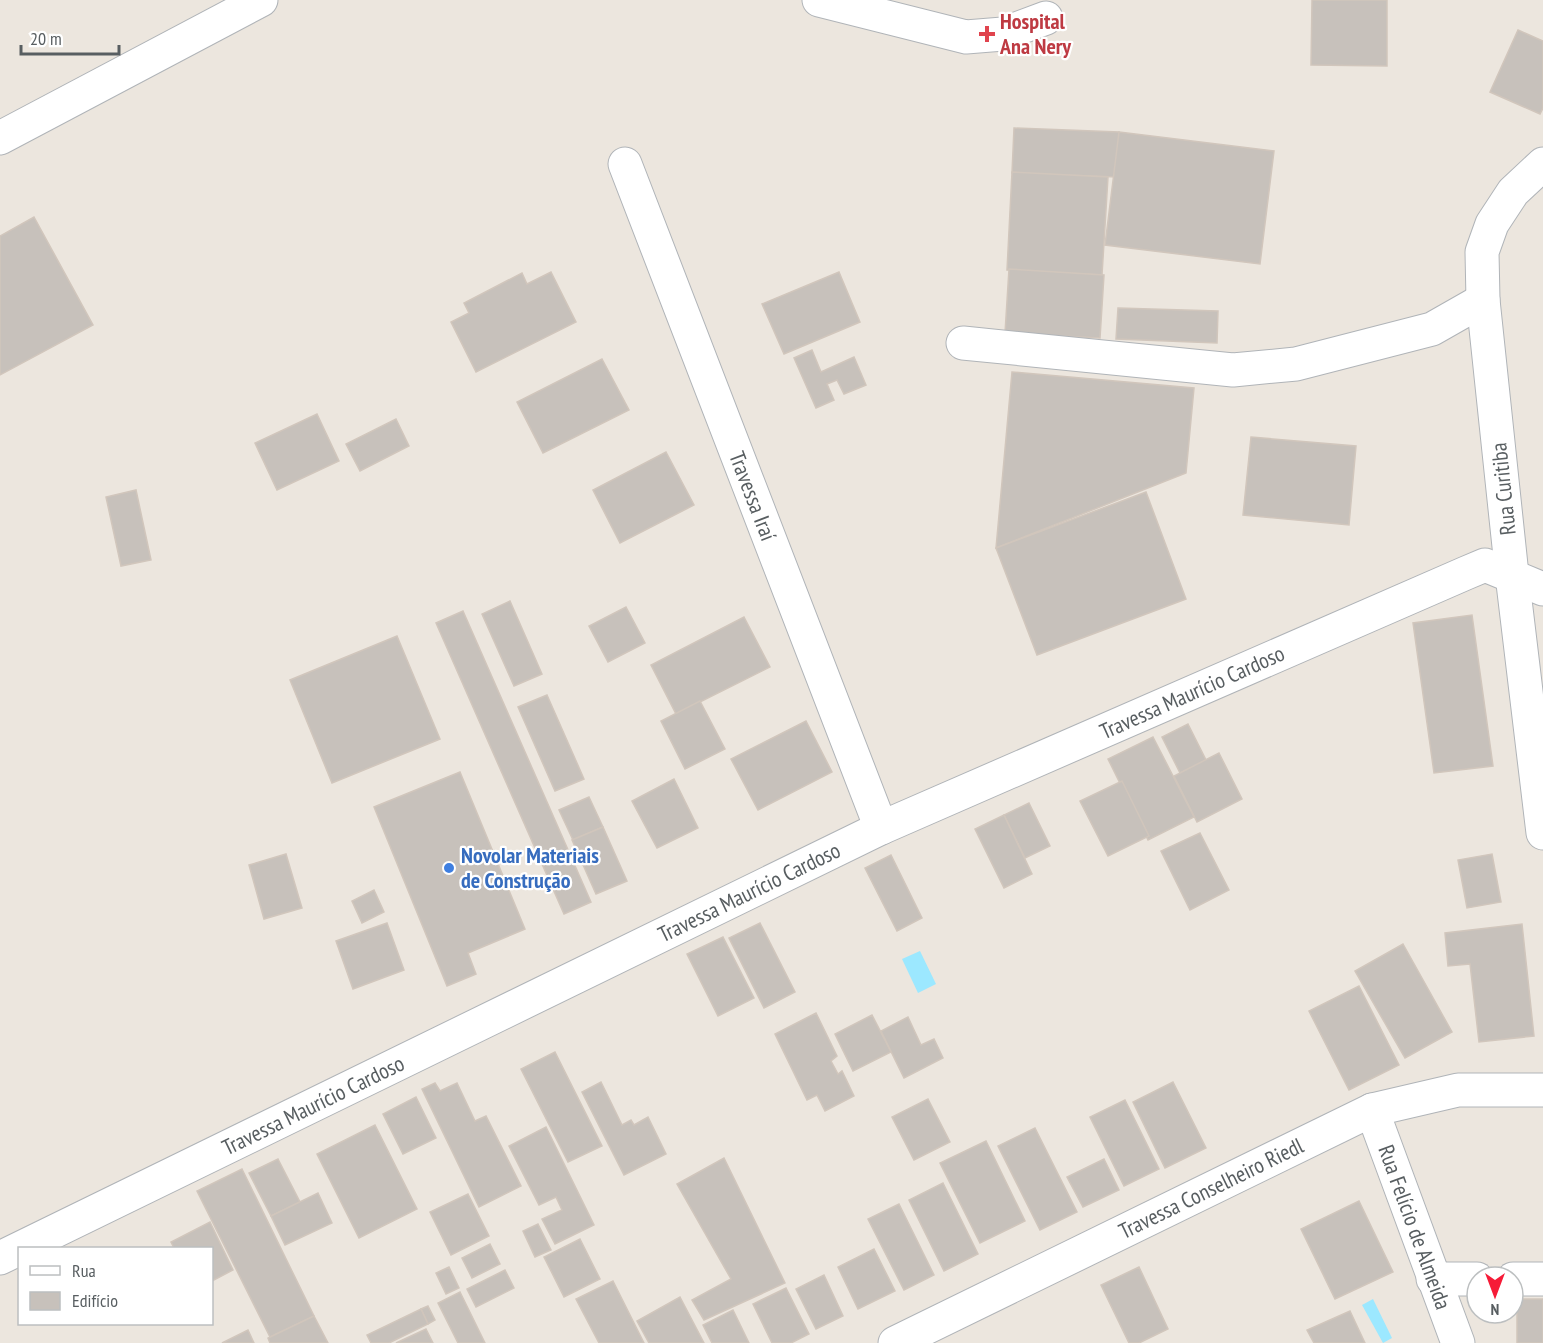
<svg xmlns="http://www.w3.org/2000/svg" width="1543" height="1343" font-family="'PT Sans Narrow',sans-serif">
<style>
.water{fill:#9ce8ff}
.building{fill:#c7c1bb;stroke:#d1c6bc;stroke-width:1.5}
.lines{fill:none;stroke-linecap:round;stroke-linejoin:round}
.minor-casing{stroke:#b0b4b8;stroke-width:35}
.minor{stroke:#fff;stroke-width:33}
.health-dot{fill:#e0444e;stroke:#fff;stroke-width:2}
.shop-dot{fill:#3f7fe0;stroke:#fff;stroke-width:2}
.labels{text-anchor:middle;dominant-baseline:central;stroke-width:4.5;stroke-linejoin:round;paint-order:stroke}
.health-label{font-size:22px;font-weight:bold;fill:#be3a42;stroke:#fff;text-anchor:start}
.street-label{font-size:22px;fill:#585e61;stroke:#fff}
.shop-label{font-size:22px;font-weight:bold;fill:#366cbe;stroke:#fff;text-anchor:start}
</style>
<rect width="100%" height="100%" fill="#ece6de"/>
<g class="water">
<polygon points="920,951 936,984 918,993 902,959"/>
<polygon points="1373,1299 1392,1338 1383,1343 1362,1305"/>
</g>
<g class="building">
<polygon points="1312,0 1387,0 1387,66 1311,65"/>
<polygon points="1518,30 1543,41 1543,108 1540,114 1490,92"/>
<polygon points="1014,128 1119,132 1117,177 1012,173"/>
<polygon points="1119,132 1274,151 1260,264 1105,245"/>
<polygon points="1012,172 1108,177 1102,275 1007,270"/>
<polygon points="34,217 93,325 0,375 0,236"/>
<polygon points="1009,269 1104,275 1100,338 1005,333"/>
<polygon points="551,272 576,322 476,372 451,322 469,313 464,303 522,273 527,284"/>
<polygon points="839,272 860,322 784,354 762,304"/>
<polygon points="1118,308 1218,311 1217,343 1116,339"/>
<polygon points="812,350 821,372 854,357 866,385 844,394 837,380 827,384 834,400 816,408 794,358"/>
<polygon points="602,359 629,410 543,453 517,402"/>
<polygon points="1012,372 1194,388 1186,473 996,548"/>
<polygon points="317,414 339,461 277,490 255,443"/>
<polygon points="396,419 409,446 360,471 346,444"/>
<polygon points="1251,437 1356,446 1349,525 1243,515"/>
<polygon points="666,452 694,505 620,543 593,490"/>
<polygon points="136,490 151,560 121,566 106,497"/>
<polygon points="1146,492 1186,599 1037,655 996,548"/>
<polygon points="510,601 542,674 514,686 482,614"/>
<polygon points="626,607 645,643 608,662 589,626"/>
<polygon points="463,611 591,902 564,914 436,623"/>
<polygon points="1472,615 1493,766 1434,773 1413,623"/>
<polygon points="744,617 770,667 676,714 651,665"/>
<polygon points="397,636 440,739 332,783 290,680"/>
<polygon points="547,695 584,779 555,791 518,707"/>
<polygon points="700,701 725,749 685,769 661,721"/>
<polygon points="806,721 832,772 758,810 731,759"/>
<polygon points="1188,724 1206,760 1180,773 1162,737"/>
<polygon points="1153,737 1194,817 1148,840 1108,759"/>
<polygon points="1219,753 1242,799 1197,822 1174,776"/>
<polygon points="460,772 525,929 468,953 476,974 447,986 374,807"/>
<polygon points="674,779 698,828 657,848 632,801"/>
<polygon points="1122,781 1149,836 1108,856 1080,801"/>
<polygon points="589,797 603,827 573,840 559,810"/>
<polygon points="1029,803 1050,846 1025,858 1004,815"/>
<polygon points="1004,815 1032,874 1004,888 975,829"/>
<polygon points="603,827 627,881 596,894 572,840"/>
<polygon points="1200,833 1229,890 1190,910 1161,851"/>
<polygon points="286,854 302,908 264,919 249,865"/>
<polygon points="1492,854 1501,902 1467,908 1458,860"/>
<polygon points="891,855 922,918 897,931 865,868"/>
<polygon points="374,890 384,912 362,923 352,901"/>
<polygon points="387,923 404,970 353,989 336,941"/>
<polygon points="760,923 795,992 764,1008 729,938"/>
<polygon points="1522,924 1534,1036 1479,1042 1470,964 1448,966 1445,933"/>
<polygon points="723,937 754,998 718,1016 687,954"/>
<polygon points="1403,944 1452,1032 1405,1058 1355,971"/>
<polygon points="1359,986 1399,1065 1349,1090 1309,1011"/>
<polygon points="816,1013 837,1056 831,1061 838,1074 842,1071 854,1096 825,1111 817,1095 807,1100 775,1034"/>
<polygon points="872,1015 891,1052 853,1071 835,1034"/>
<polygon points="908,1017 921,1045 934,1039 943,1058 904,1078 881,1031"/>
<polygon points="555,1052 602,1146 568,1162 521,1069"/>
<polygon points="601,1082 622,1125 631,1120 634,1125 648,1117 666,1154 624,1175 582,1092"/>
<polygon points="1173,1082 1206,1148 1165,1168 1133,1102"/>
<polygon points="435,1083 440,1091 457,1083 475,1121 486,1116 521,1186 479,1207 422,1089"/>
<polygon points="416,1097 436,1138 403,1154 383,1114"/>
<polygon points="928,1099 950,1142 914,1160 892,1117"/>
<polygon points="1125,1100 1159,1169 1124,1186 1090,1117"/>
<polygon points="375,1125 417,1209 359,1238 317,1154"/>
<polygon points="546,1127 594,1225 555,1244 542,1219 562,1210 556,1197 539,1205 509,1146"/>
<polygon points="1035,1128 1077,1212 1040,1230 998,1146"/>
<polygon points="986,1141 1025,1221 980,1243 940,1163"/>
<polygon points="724,1158 785,1283 704,1320 692,1300 731,1279 677,1184"/>
<polygon points="278,1159 300,1202 271,1216 249,1173"/>
<polygon points="1104,1159 1119,1190 1083,1207 1067,1177"/>
<polygon points="242,1169 314,1316 270,1337 197,1191"/>
<polygon points="943,1183 978,1254 944,1271 909,1200"/>
<polygon points="318,1193 332,1223 285,1245 271,1216"/>
<polygon points="468,1194 489,1236 451,1255 430,1212"/>
<polygon points="1359,1201 1393,1272 1335,1299 1301,1229"/>
<polygon points="899,1204 934,1275 904,1290 868,1219"/>
<polygon points="210,1222 233,1270 212,1281 212,1248 174,1248 171,1242"/>
<polygon points="538,1224 551,1250 535,1257 523,1231"/>
<polygon points="580,1239 600,1279 564,1297 544,1257"/>
<polygon points="490,1244 500,1264 472,1278 462,1258"/>
<polygon points="874,1249 895,1291 858,1309 838,1267"/>
<polygon points="449,1267 459,1288 446,1294 436,1273"/>
<polygon points="1139,1267 1168,1329 1139,1343 1129,1343 1101,1285"/>
<polygon points="505,1270 514,1288 476,1307 467,1289"/>
<polygon points="824,1275 843,1316 816,1329 796,1289"/>
<polygon points="613,1281 644,1343 599,1343 576,1299"/>
<polygon points="786,1288 809,1334 791,1343 772,1343 753,1304"/>
<polygon points="460,1292 485,1343 458,1343 438,1303"/>
<polygon points="680,1297 704,1343 649,1343 637,1321"/>
<rect x="1517" y="1299" width="26" height="44"/>
<polygon points="428,1306 435,1320 428,1324 421,1309"/>
<polygon points="421,1309 428,1324 389,1343 371,1343 367,1335"/>
<polygon points="733,1310 749,1343 712,1343 703,1325"/>
<polygon points="1350,1311 1365,1343 1314,1343 1307,1330"/>
<polygon points="314,1316 328,1343 270,1343 268,1338"/>
<polygon points="426,1329 433,1343 396,1343"/>
<polygon points="248,1330 254,1343 222,1343"/>
</g>
<g class="lines">
<defs>
<g id="minor">
<polyline points="819,0 966,37 1003,34 1046,18"/>
<polyline points="0,138 261,0"/>
<polyline points="625,164 881,828"/>
<polyline points="1543,164 1513,192 1492,224 1482,252 1483,300 1512,575 1543,833"/>
<polyline points="963,343 1233,370 1296,364 1432,329 1483,300"/>
<polyline points="1372,1110 1458,1343"/>
<polyline points="0,1258 881,828 1466,573 1485,565 1543,589"/>
<polyline points="1433,1279 1477,1279"/>
<polyline points="1513,1279 1543,1279"/>
<polyline points="895,1343 1372,1110 1458,1090 1543,1090"/>
</g>
</defs>
<use href="#minor" class="minor-casing"/>
<use href="#minor" class="minor"/>
</g>
<path class="health-dot" d="M984 25h6v6h6v6h-6v6h-6v-6h-6v-6h6z"/>
<circle class="shop-dot" cx="449" cy="868" r="6"/>
<g class="labels">
<g class="health-label">
<text x="1000" y="21">Hospital<tspan x="1000" dy="25">Ana Nery</tspan></text>
</g>
<g class="street-label">
<text transform="translate(1503 489) rotate(-96)">Rua Curitiba</text>
<text transform="translate(753 496) rotate(69)">Travessa Iraí</text>
<text transform="translate(1192 692) rotate(-24)">Travessa Maurício Cardoso</text>
<text transform="translate(749 892) rotate(-26)">Travessa Maurício Cardoso</text>
<text transform="translate(313 1105) rotate(-26)">Travessa Maurício Cardoso</text>
<text transform="translate(1211 1188) rotate(-26)">Travessa Conselheiro Riedl</text>
<text transform="translate(1415 1227) rotate(70)">Rua Felício de Almeida</text>
</g>
<g class="shop-label">
<text x="461" y="855">Novolar Materiais<tspan x="461" dy="25">de Construção</tspan></text>
</g>
</g>
<rect x="18" y="1247" width="195" height="78" fill="#ffffff" stroke="#bcbfc0" stroke-width="1.5"/>
<rect x="30" y="1266" width="30" height="9" fill="#ffffff" stroke="#bcbfc0" stroke-width="1.5"/>
<text x="72" y="1277" font-size="18" fill="#585e61">Rua</text>
<rect x="30" y="1292" width="30" height="18" fill="#c7c1bb" stroke="#bcbfc0" stroke-width="1.5"/>
<text x="72" y="1307" font-size="18" fill="#585e61">Edifício</text>
<g transform="translate(1495 1295) rotate(180)"><circle r="28" fill="#ffffff" stroke="#bcbfc0" stroke-width="1.5"/>
<path d="M0-4.5L10 22L0 15L-10 22Z" fill="#f61b37"/>
<text y="-9" font-size="16" font-weight="bold" text-anchor="middle" fill="#585e61">N</text>
</g>
<path d="M21 45v9h98v-9" fill="none" stroke="#585e61" stroke-width="3"/>
<text x="30" y="45" font-size="18" fill="#585e61" stroke="#ffffff" stroke-width="4.5" paint-order="stroke">20 m</text>
</svg>
